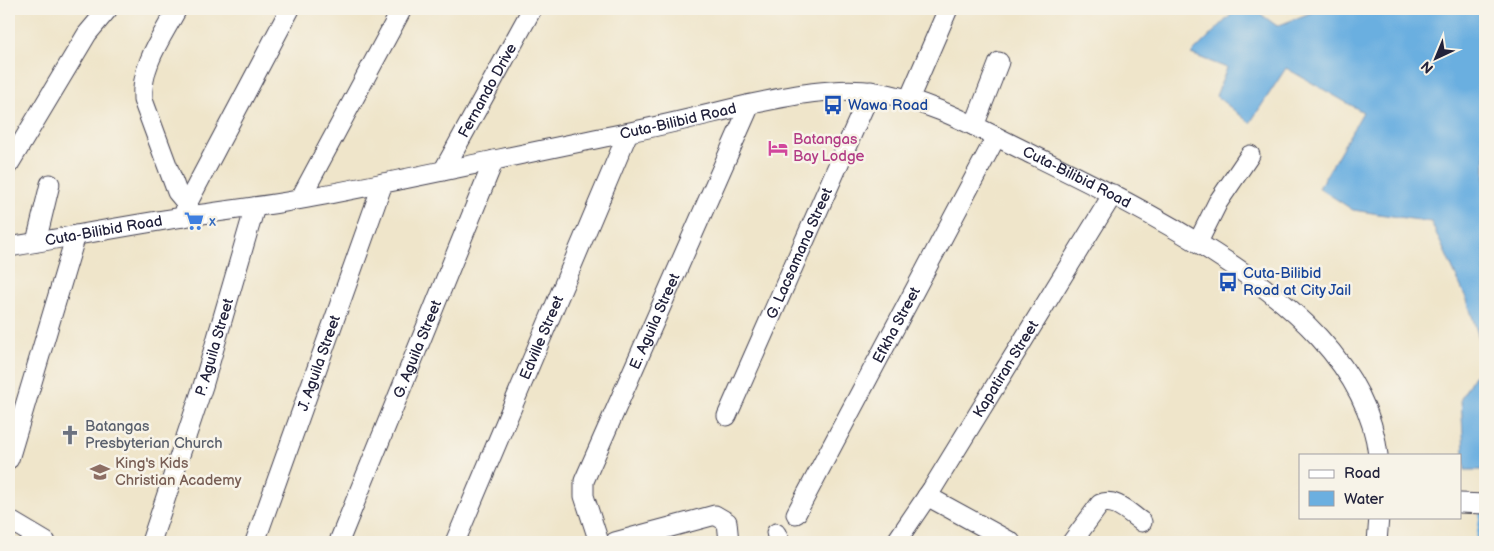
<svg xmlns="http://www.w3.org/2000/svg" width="1494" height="551" font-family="'Balsamiq Sans',sans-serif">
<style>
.water{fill:#6bafe0;stroke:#46688e}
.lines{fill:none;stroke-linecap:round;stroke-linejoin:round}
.stream{stroke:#6bafe0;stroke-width:5}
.minor-casing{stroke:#413f50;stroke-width:21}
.minor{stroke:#fff;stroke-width:19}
.labels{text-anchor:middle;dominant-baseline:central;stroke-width:5;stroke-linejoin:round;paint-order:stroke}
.street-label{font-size:15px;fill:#22223b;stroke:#f7f3e8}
.transit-label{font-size:15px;fill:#164399;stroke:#f7f3e8;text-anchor:start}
.hotel-label{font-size:15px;fill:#b23c85;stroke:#f7f3e8;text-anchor:start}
.shop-label{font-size:15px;fill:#366cbe;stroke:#f7f3e8;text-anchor:start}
.worship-label{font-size:15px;fill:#5b616d;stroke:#f7f3e8;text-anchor:start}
.education-label{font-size:15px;fill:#785e54;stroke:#f7f3e8;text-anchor:start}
</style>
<rect width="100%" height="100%" fill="#f7f3e8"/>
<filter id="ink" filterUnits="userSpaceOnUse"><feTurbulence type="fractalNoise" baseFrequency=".02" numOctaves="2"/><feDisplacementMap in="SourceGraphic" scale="10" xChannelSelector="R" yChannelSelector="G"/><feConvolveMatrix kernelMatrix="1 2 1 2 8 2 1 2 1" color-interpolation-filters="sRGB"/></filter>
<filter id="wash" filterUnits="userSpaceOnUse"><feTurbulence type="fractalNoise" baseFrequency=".0096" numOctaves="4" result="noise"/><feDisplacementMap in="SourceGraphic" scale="20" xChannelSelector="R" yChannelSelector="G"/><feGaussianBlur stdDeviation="1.12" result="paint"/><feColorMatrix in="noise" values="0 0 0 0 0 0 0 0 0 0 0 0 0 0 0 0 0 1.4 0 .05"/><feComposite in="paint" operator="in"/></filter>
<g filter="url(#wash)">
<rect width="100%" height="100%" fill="#efe5ca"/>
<polygon class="water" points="1237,9 1254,9 1277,26 1320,9 1485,9 1485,470 1465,470 1461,398 1485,357 1467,300 1431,222 1353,210 1319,188 1363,112 1286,68 1250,123 1216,96 1227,68 1191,54"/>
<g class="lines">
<polyline class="stream" points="1478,542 1483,508"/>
</g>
</g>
<g filter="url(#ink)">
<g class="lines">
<defs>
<g id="minor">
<path d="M 177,9 C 162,37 140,66 143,100 L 177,192 L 187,204"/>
<polyline points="909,99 948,9"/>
<polyline points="974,126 999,62"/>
<polyline points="9,164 87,34 108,9"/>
<path id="s1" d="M 443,171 L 532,9"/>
<polyline points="300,199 402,9"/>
<polyline points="183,217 187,204 290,9"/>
<polyline points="36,242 50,184"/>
<polyline points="1198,242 1218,202 1250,155"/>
<path id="s2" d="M 9,247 C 67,237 125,226 183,217 C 221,211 259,207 297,200 C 400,181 502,158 605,137 C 653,128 700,116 747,105 C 789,96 834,86 876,92 C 929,100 978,128 1025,151 C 1090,183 1154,214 1214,253 C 1285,298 1368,365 1378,455"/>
<path id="s3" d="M 727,416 L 871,91"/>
<polyline points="9,459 76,235"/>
<polyline points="927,496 1011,542"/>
<polyline points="1460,503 1485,504"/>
<path id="s4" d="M 796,514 L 996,137"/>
<polyline points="9,520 46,542"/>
<polyline points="776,533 780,542"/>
<path id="s5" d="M 340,539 L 494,160"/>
<path id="s6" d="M 151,542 L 203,386 L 255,207"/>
<path id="s7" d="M 255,542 L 383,183"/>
<path id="s8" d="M 455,542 L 628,133"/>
<path id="s9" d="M 599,542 L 584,496 L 584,481 L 750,105"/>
<polyline points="615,542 715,515 727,522 729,542"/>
<path id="s10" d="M 896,542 L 932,489 L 1113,194"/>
<path d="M 1072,542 L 1100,504 C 1115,497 1130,514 1142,522"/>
<polyline points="1377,542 1379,517"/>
</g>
</defs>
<use href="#minor" class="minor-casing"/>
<use href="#minor" class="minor"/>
</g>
</g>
<defs>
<symbol id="bus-bare" viewBox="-9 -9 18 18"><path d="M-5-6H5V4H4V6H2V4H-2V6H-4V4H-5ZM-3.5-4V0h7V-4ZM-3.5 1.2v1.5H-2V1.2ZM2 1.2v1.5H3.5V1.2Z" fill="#1a4fb4" stroke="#f7f3e8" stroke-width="2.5" paint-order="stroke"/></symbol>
<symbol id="hotel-bare" viewBox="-9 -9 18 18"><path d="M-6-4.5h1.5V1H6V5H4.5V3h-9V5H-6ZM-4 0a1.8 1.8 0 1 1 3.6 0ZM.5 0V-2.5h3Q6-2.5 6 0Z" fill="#d1479c" stroke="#f7f3e8" stroke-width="2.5" paint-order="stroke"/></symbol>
<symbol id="supermarket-bare" viewBox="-9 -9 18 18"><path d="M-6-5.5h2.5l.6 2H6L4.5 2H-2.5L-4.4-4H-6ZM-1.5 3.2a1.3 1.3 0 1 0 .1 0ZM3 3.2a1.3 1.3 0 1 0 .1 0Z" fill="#3f7fe0" stroke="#f7f3e8" stroke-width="2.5" paint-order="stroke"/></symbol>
<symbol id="church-bare" viewBox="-9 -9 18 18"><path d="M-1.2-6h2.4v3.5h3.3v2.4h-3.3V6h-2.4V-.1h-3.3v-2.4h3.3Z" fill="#6b7280" stroke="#f7f3e8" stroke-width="2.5" paint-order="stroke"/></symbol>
<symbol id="school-bare" viewBox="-9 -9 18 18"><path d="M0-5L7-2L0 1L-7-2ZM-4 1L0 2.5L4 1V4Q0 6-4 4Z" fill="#8d6e63" stroke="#f7f3e8" stroke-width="2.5" paint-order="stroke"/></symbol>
</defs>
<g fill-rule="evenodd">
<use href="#bus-bare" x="819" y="91" width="28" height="28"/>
<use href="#hotel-bare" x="764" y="134" width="28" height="28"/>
<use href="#supermarket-bare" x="180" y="207" width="28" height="28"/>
<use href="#bus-bare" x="1214" y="268" width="28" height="28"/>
<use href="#church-bare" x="56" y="421" width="28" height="28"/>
<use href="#school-bare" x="86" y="458" width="28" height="28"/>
</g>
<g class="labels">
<g class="street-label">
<text stroke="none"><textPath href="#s1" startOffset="92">Fernando Drive</textPath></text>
<text stroke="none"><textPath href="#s2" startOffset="681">Cuta-Bilibid Road</textPath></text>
<text stroke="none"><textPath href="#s2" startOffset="1101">Cuta-Bilibid Road</textPath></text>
<text stroke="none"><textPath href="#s2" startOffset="96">Cuta-Bilibid Road</textPath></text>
<text stroke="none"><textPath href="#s3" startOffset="178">G. Lacsamana Street</textPath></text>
<text stroke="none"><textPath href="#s9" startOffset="238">E. Aguila Street</textPath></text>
<text stroke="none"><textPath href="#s4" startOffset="214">Efkha Street</textPath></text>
<text stroke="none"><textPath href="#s8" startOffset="222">Edville Street</textPath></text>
<text stroke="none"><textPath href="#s6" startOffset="205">P. Aguila Street</textPath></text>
<text stroke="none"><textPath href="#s5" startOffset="205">G. Aguila Street</textPath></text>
<text stroke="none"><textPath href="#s7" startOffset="190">J. Aguila Street</textPath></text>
<text stroke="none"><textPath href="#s10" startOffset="205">Kapatiran Street</textPath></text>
</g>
<g class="transit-label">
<text x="848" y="105">Wawa Road</text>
<text x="1243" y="273">Cuta-Bilibid<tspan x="1243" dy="17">Road at City Jail</tspan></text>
</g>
<g class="hotel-label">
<text x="793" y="139">Batangas<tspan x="793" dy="17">Bay Lodge</tspan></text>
</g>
<g class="shop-label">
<text x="209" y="221">x</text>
</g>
<g class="worship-label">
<text x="85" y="426">Batangas<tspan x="85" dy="17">Presbyterian Church</tspan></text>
</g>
<g class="education-label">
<text x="115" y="463">King's Kids<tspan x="115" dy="17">Christian Academy</tspan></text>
</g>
</g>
<rect width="1494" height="551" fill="none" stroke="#f7f3e8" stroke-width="30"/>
<rect x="1299" y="454" width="162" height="65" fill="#f7f3e8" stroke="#a29fa3"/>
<rect x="1309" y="470" width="25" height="8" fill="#ffffff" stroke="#a29fa3"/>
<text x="1344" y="478" font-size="15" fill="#22223b">Road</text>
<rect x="1309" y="491" width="25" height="15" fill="#6bafe0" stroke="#a29fa3"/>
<text x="1344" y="504" font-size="15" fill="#22223b">Water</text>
<g transform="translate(1436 58) rotate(224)" stroke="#f7f3e8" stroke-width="4" paint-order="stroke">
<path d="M0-4L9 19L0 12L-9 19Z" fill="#22223b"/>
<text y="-8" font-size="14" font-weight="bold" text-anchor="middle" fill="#22223b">N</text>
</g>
</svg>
